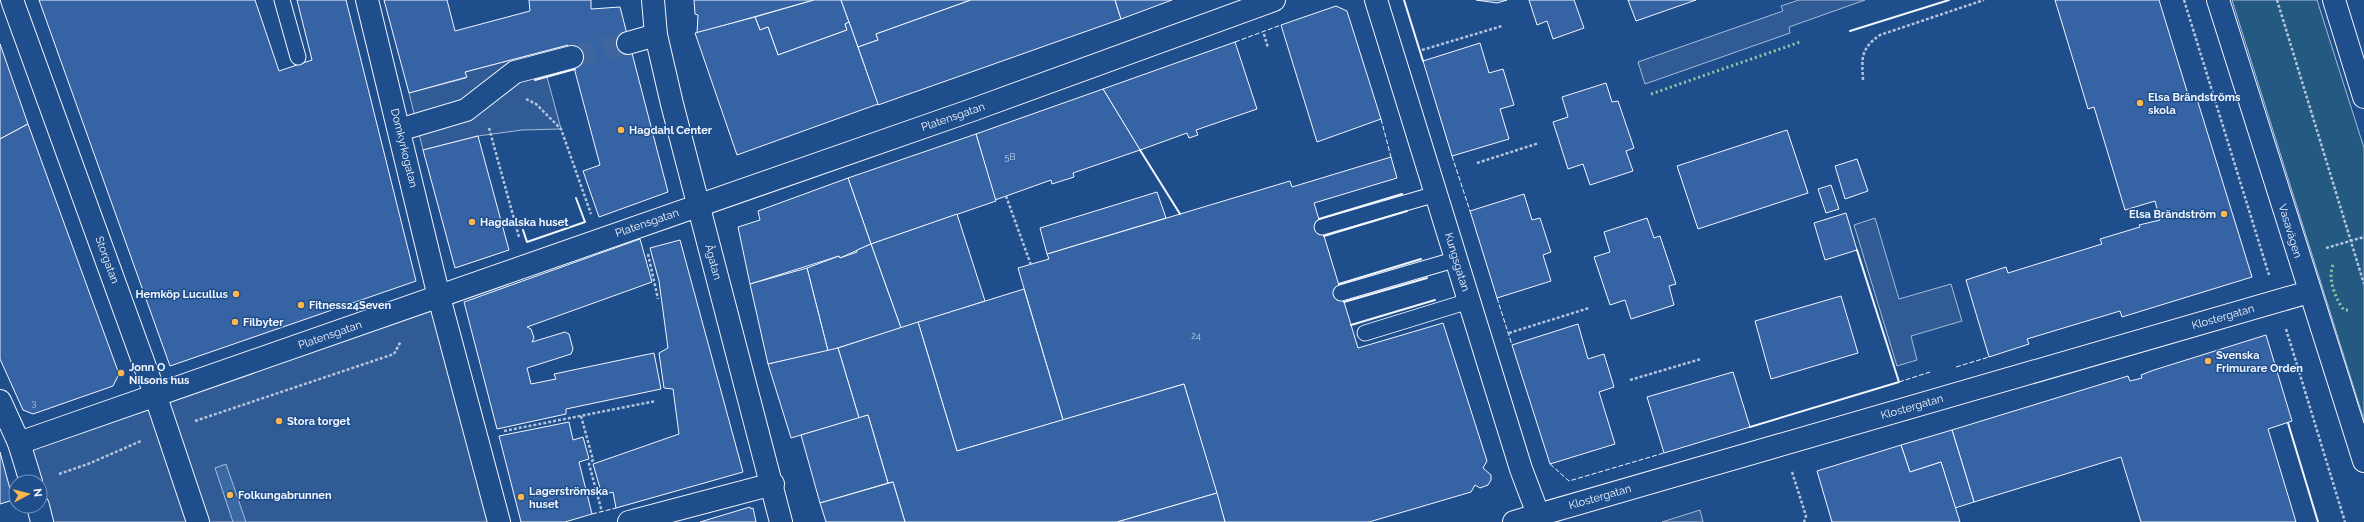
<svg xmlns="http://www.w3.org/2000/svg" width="2364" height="522" font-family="Raleway,sans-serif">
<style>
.green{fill:#245a82;stroke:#a8bbd7}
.parking{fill:#305b95;stroke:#a8bbd7}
.water{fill:#3b69a3;stroke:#a8bbd7}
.building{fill:#3563a3;stroke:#f2f6ff}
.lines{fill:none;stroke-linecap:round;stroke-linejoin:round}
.pedestrian-tunnel{stroke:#3f679d;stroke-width:22;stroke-dasharray:22 11;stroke-linecap:butt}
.service-casing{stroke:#f2f6ff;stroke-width:17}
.pedestrian-casing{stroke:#f2f6ff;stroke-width:24}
.minor-casing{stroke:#f2f6ff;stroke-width:24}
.tertiary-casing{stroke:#f2f6ff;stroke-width:24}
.secondary-casing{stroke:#f2f6ff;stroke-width:24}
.path{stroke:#b3c4dc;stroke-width:2.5;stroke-dasharray:3 2;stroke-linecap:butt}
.service{stroke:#1f4e8c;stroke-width:15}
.pedestrian{stroke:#1f4e8c;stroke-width:22}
.minor{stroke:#1f4e8c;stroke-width:22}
.tertiary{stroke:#1f4e8c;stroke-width:22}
.secondary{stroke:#1f4e8c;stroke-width:22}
.hedge{stroke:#97c8a6;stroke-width:3;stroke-dasharray:2 3;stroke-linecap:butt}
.fence{stroke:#f2f6ff;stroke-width:1;stroke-dasharray:5 2;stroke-linecap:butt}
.wall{stroke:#f2f6ff;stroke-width:2}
.poi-dot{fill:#ffb74d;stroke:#1f4e8c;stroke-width:1.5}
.labels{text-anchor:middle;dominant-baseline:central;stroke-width:3;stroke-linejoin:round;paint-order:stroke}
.number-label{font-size:9px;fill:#c3d1e8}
.poi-label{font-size:11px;font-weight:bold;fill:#f2f6ff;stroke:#1f4e8c;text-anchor:start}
.street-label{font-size:11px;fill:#f2f6ff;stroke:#1f4e8c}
</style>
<rect width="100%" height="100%" fill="#1f4e8c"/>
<polygon class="green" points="2232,0 2317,0 2364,148 2364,420"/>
<g class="parking">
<polygon points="1799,0 1865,0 1789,27 1790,33 1645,84 1638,62 1783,11 1781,6"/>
<polygon points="568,45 575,69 547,77 561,129 522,130 478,136 423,150 409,93 466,78 465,72"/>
<polygon points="1875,218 1899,299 1951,284 1962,321 1911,336 1917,360 1897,366 1854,225"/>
<polygon points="439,297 499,522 42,522 40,482 19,443"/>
<polygon points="1700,510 1703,522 1662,522"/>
</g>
<polygon class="water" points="226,464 246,522 233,522 215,468"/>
<g class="building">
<polygon points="39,0 255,0 279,71 312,60 297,0 346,0 416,281 170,366"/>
<polygon points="384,0 447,0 455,31 530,11 529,0 591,0 591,9 620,7 668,192 599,217 583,171 600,165 568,45 465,72 467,77 409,93"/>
<polygon points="694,0 814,0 697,33 698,15 695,14"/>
<polygon points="814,0 841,0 849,22 845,24 847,30 778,55 768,27 760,30 755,17"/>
<polygon points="841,0 971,0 876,34 878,40 858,47"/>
<polygon points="971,0 1115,0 1121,19 878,105 858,47 878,40 876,34"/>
<polygon points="1115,0 1172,0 1121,19"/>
<polygon points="1476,0 1507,0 1497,3"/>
<polygon points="1529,0 1574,0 1584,28 1553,39 1547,21 1537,25"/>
<polygon points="1628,0 1696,0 1636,21"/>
<polygon points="2055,0 2159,0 2190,101 2197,99 2252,277 2122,317 2120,311 2027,339 2029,344 1989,357 1966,280 2006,267 2008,273 2102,244 2100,239 2140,227 2139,225 2160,220 2155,201 2125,210 2094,107 2088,109"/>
<polygon points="1336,6 1347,11 1381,119 1317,142 1281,25"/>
<polygon points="755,17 760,30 768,27 778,55 847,30 845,24 849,22 878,104 737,155 695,33"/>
<polygon points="1235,42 1257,109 1196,130 1198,135 1189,138 1187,133 1140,150 1103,89"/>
<polygon points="1480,43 1489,73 1503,69 1514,105 1500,109 1509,139 1452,156 1423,61"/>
<polygon points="0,44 28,124 0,139"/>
<polygon points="1606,83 1612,102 1618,101 1634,148 1626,151 1633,171 1590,185 1583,164 1568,169 1553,122 1568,117 1562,97"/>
<polygon points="1103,89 1140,150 1073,173 1074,177 1052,184 1051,180 995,200 976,134"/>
<polygon points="28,124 119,374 113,386 33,414 23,410 0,359 0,139"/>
<polygon points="1787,130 1808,193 1698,229 1677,166"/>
<polygon points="976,134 996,201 871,244 848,178"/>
<polygon points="478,136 509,250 455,268 423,150"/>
<polygon points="1391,157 1397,178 1314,203 1358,348 1443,323 1487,461 1483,468 1491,475 1491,480 1488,485 1480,488 1475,485 1471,492 1369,522 1225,522 1184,384 1063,420 1018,268 1049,259 1047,254 1290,181 1292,187"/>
<polygon points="1857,159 1868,191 1845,199 1835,166"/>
<polygon points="848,178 871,244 840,258 839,256 750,284 738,227 760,220 758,211"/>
<polygon points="1831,185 1839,209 1826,213 1818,189"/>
<polygon points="1157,192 1166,218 1047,254 1040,228"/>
<polygon points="1524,194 1532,220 1540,218 1551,252 1543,255 1551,281 1497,298 1470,211"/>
<polygon points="1846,213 1857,250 1825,260 1814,223"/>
<polygon points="957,214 985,301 901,328 871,244"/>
<polygon points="1647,218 1654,238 1660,236 1676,284 1669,286 1674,305 1631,319 1625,300 1610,305 1594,257 1610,252 1604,232"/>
<polygon points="640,239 652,282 527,327 531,329 534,338 532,342 565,332 569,334 573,349 571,354 527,368 531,384 556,379 554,374 654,353 661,389 566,409 566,414 497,429 464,302"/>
<polygon points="680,240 743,472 616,508 613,492 602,495 593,464 679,434 673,389 664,388 659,353 668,348 659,281 650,248"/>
<polygon points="871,244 901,328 828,351 807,268 839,256 840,258 857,252 857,250"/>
<polygon points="807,268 828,351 768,364 750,284"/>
<polygon points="1024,289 1063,420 957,451 918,322"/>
<polygon points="1841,296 1858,353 1771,379 1755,321"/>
<polygon points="918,322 957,451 1184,384 1217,493 1117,522 905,522 893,482 888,483 868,415 859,418 838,348"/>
<polygon points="1578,324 1588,359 1604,354 1614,387 1599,392 1615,444 1550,464 1512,345"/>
<polygon points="2266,335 2292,421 2268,429 2296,522 2141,522 2121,457 1974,502 1952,430 2128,376 2130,381 2142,378 2141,375 2154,370"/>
<polygon points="838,348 859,418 791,438 768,364"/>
<polygon points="1733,372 1750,427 1664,453 1647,397"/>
<polygon points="868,415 888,483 820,503 801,435"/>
<polygon points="569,422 573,440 583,437 589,459 579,462 592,514 565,522 521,522 499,436"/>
<polygon points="1952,430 1974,502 1955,508 1941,462 1910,472 1901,445"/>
<polygon points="1901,445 1910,472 1941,462 1960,522 1832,522 1817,471"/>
<polygon points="0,452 13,500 0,504"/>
<polygon points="893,482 905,522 826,522 820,503"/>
<polygon points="1217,493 1225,522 1117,522"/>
<polygon points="750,507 751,509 753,508 756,522 700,522"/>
</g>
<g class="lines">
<polyline class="pedestrian-tunnel" points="572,57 628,43"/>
<defs>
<g id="service">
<polyline points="282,0 298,57"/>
<polyline points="1322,227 1436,194"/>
<polyline points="1341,293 1457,259"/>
<polyline points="1365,333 1469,301"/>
</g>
<g id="pedestrian">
<polyline points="367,0 439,297 499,522"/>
<polyline points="653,0 656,35 672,104 781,522"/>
<polyline points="628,43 656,35"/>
<polyline points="399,130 466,110 515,72 572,57"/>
<polyline points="0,401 19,443 31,482"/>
<polyline points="19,443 975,109 1274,0"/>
<polyline points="38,506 42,522"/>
<polyline points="629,522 773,484"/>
</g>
<g id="minor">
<polyline points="1376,0 1521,469 1541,522"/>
<polyline points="1514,522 2309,292"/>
</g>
<polyline id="tertiary" points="12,0 156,397 198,522"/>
<g id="secondary">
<polyline points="2218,0 2364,461"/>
<polyline points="2334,0 2364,97"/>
</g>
</defs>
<use href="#service" class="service-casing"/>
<use href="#pedestrian" class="pedestrian-casing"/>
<use href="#minor" class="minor-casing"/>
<use href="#tertiary" class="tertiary-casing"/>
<use href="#secondary" class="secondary-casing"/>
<g class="path">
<polyline points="2184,0 2269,275"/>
<polyline points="2277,0 2364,284"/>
<polyline points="1264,34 1268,48"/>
<polyline points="1422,50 1502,26"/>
<path d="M 1863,80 C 1862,58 1860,49 1880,35 L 1984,0"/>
<polyline points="526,99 536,104 561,129 591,214"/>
<polyline points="489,128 519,237"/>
<polyline points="1477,163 1539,143"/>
<polyline points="1006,196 1031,265"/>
<polyline points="2326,248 2364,237"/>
<polyline points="648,254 658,299"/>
<polyline points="2286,329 2345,522"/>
<polyline points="1509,333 1589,308"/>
<polyline points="1630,380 1701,359"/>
<polyline points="581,416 593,460 589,464 602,512"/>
<polyline points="195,421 394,354 401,341"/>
<polyline points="504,431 656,401"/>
<polyline points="1792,472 1806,516 1804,522"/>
<polyline points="59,474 88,464 141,441"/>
</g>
<use href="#service" class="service"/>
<use href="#pedestrian" class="pedestrian"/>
<use href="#minor" class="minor"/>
<use href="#tertiary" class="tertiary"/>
<use href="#secondary" class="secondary"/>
<g class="hedge">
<polyline points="1651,94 1800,42"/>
<path d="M 2333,265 C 2327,278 2336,300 2344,310 L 2349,310"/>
</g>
<g class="fence">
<polyline points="1235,42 1281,25"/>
<polyline points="1381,119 1391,157"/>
<polyline points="1452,156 1470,211"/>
<polyline points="1497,298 1512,345"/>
<polyline points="1956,367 1989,357"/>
<polyline points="1899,382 1930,372"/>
<polyline points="1550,464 1569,481 1664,453"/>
<polyline points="592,514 616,508"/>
</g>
<g class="wall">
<polyline points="1404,0 1423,61"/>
<polyline points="1850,31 1949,0"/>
<polyline points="535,80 575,69"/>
<polyline points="1140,150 1180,214"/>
<polyline points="1319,219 1402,194"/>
<polyline points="523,230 527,242 585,222 576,198"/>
<polyline points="1324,236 1407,211"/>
<polyline points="1339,284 1421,259"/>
<polyline points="1344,302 1427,278"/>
<polyline points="1351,325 1435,300"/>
<polyline points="2288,423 2318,522"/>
<polyline points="1750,427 1899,382 1857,250"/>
</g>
</g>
<g class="poi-dot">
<circle cx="2140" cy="103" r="4"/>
<circle cx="621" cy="130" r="4"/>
<circle cx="2224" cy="214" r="4"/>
<circle cx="472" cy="222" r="4"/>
<circle cx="236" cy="294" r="4"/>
<circle cx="301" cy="305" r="4"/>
<circle cx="235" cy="322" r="4"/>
<circle cx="2208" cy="361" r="4"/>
<circle cx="121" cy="373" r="4"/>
<circle cx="279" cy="421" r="4"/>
<circle cx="230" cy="495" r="4"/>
<circle cx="521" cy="497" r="4"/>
</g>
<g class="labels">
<g class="number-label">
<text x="1010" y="157">5B</text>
<text x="1196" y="336">24</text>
<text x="34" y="403">3</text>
</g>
<g class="poi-label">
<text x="2148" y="97">Elsa Brändströms<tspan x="2148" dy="13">skola</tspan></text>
<text x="629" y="130">Hagdahl Center</text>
<text x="2216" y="214" text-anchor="end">Elsa Brändström</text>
<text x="480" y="222">Hagdalska huset</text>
<text x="228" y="294" text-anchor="end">Hemköp Lucullus</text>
<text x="309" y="305">Fitness24Seven</text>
<text x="243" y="322">Filbyter</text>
<text x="2216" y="355">Svenska<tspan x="2216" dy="13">Frimurare Orden</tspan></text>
<text x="129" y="367">Jonn O<tspan x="129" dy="13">Nilsons hus</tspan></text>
<text x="287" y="421">Stora torget</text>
<text x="529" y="491">Lagerströmska<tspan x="529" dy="13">huset</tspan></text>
<text x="238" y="495">Folkungabrunnen</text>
</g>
<g class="street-label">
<text transform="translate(953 117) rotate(-19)">Platensgatan</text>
<text transform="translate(404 148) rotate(76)">Domkyrkogatan</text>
<text transform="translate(647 223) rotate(-19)">Platensgatan</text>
<text transform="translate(2290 231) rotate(73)">Vasavägen</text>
<text transform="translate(107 260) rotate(70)">Storgatan</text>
<text transform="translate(713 262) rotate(75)">Ågatan</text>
<text transform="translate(1457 262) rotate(73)">Kungsgatan</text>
<text transform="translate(2223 317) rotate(-16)">Klostergatan</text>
<text transform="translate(330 335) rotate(-19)">Platensgatan</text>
<text transform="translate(1912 407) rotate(-16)">Klostergatan</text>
<text transform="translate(1600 497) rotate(-16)">Klostergatan</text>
</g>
</g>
<g transform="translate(28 494) rotate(83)"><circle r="19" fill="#1f4e8c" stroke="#7391ba"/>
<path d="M0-3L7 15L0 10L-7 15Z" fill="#ffb74d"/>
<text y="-6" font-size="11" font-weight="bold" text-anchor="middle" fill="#f2f6ff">N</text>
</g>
</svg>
